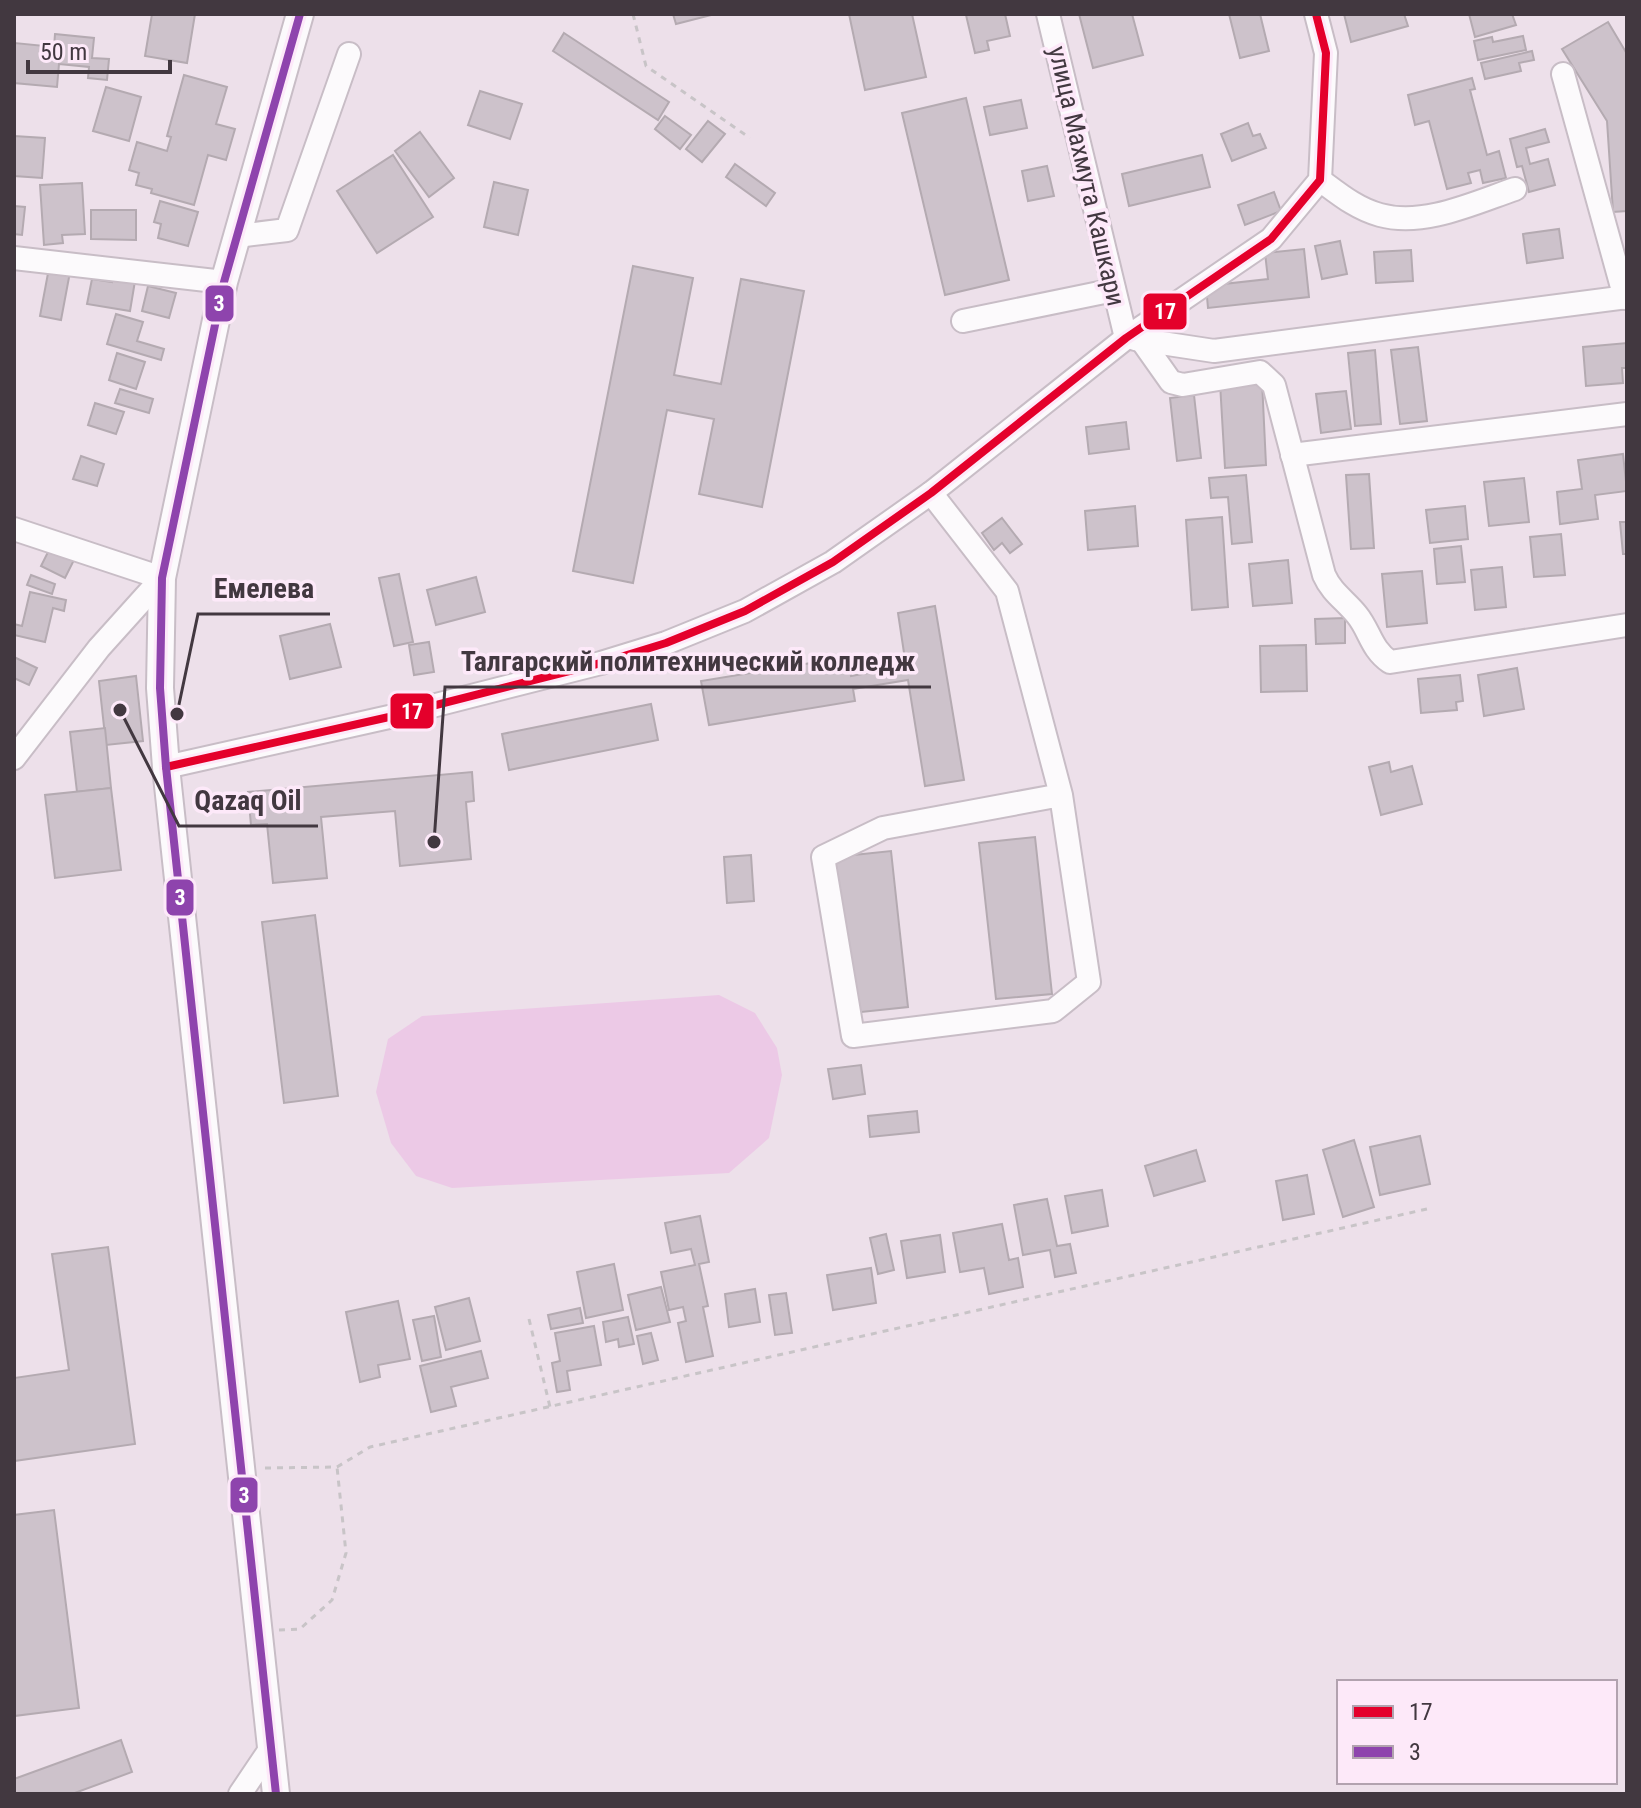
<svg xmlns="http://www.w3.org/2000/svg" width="1641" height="1808" font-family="'Roboto Condensed',sans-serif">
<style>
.green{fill:#ecc9e6}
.building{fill:#cdc2cb;stroke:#b4aab1;stroke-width:2}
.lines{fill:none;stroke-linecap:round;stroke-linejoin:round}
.minor-casing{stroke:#c8bdc6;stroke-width:26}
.major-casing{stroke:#c8bdc6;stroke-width:30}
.path{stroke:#c8c4c7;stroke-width:3;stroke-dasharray:6 6;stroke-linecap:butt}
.minor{stroke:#fcfafc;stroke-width:22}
.major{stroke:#fcfafc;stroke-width:26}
.bus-1-casing{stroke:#fde9f9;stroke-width:14}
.bus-2-casing{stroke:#fde9f9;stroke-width:14}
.bus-1{stroke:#e4002b;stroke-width:8}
.bus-2{stroke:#8e44ad;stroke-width:8}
.labels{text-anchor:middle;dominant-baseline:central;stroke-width:7;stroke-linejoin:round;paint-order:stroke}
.street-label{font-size:26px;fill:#423840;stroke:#fde9f9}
.leader{fill:none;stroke:#423840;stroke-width:3}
.callout-dot{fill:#423840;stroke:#fde9f9;stroke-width:3}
.callout-label{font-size:28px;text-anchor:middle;font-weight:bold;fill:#423840;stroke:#fde9f9;stroke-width:7;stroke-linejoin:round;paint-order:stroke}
.line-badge{stroke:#fde9f9;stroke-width:3}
.badge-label{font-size:22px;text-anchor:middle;font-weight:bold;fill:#fff}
</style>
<rect width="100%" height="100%" fill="#ede0ea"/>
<polygon class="green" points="719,995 755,1013 777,1048 782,1075 769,1138 729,1173 452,1188 416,1176 391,1143 376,1092 388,1039 422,1016"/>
<g class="building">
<polygon points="152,14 195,14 187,63 145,56"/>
<polygon points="673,14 715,14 676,24"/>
<polygon points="849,14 912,14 926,77 865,90"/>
<polygon points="1005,14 1010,36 987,41 989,50 975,53 966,15"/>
<polygon points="1079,14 1132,14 1143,55 1093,68"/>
<polygon points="1229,14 1260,14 1269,51 1240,58"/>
<polygon points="1344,14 1404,14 1408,26 1351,42"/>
<polygon points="1469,14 1512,14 1516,25 1475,37"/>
<polygon points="1608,22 1627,54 1627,211 1613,212 1607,121 1562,49"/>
<polygon points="564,33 669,102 658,120 553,51"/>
<polygon points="55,34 94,38 92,58 109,59 107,80 88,78 89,67 59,64 57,87 14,83 15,43 54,47"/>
<polygon points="1523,36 1526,50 1478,60 1474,41 1492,37 1493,42"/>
<polygon points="1532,51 1534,60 1519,63 1521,71 1485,79 1481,63"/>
<polygon points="184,75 227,87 216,124 235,129 226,160 208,155 194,205 151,193 152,189 136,185 139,173 129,170 137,142 167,151 171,137 167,136"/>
<polygon points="1472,78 1475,89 1470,90 1487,155 1499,151 1506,178 1483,183 1480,170 1468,173 1471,183 1447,189 1429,121 1415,125 1408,95"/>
<polygon points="106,87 141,97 129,141 93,131"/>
<polygon points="480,91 522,104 510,139 468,125"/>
<polygon points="966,98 1009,280 945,295 902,113"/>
<polygon points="1021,100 1027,128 990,135 984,107"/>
<polygon points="665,116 691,135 680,149 655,129"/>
<polygon points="708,121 725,134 702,162 686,149"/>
<polygon points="1248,123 1253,136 1260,134 1266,148 1232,161 1221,134"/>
<polygon points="1545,129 1549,142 1526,148 1530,164 1548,159 1555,185 1529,192 1522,166 1517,167 1510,139"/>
<polygon points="420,132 454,178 429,197 395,151"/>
<polygon points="14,136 45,138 42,178 14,176"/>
<polygon points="393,155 433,217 377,253 337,191"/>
<polygon points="1202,155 1210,187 1129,206 1122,174"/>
<polygon points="735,164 775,193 766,206 726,177"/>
<polygon points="1047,166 1054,196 1028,201 1022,171"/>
<polygon points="494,182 528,190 518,235 484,227"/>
<polygon points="82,183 85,234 62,235 63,243 44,245 40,185"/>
<polygon points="1274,192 1281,211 1245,225 1238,205"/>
<polygon points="160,201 198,212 188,246 158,238 161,224 154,222"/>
<polygon points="14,206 25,207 22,235 14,234"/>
<polygon points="91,210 136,210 136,240 91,239"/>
<polygon points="1559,229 1563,258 1527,263 1523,234"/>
<polygon points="1340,241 1347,274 1322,279 1315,246"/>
<polygon points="1304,249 1309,297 1208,308 1206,286 1268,279 1265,253"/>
<polygon points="1411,250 1413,281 1376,283 1374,252"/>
<polygon points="633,266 693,278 674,375 721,384 741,279 804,291 762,507 699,494 714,419 667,410 633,583 573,571"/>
<polygon points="49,268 70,272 61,320 40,316"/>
<polygon points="112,277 135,281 130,311 87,304 92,279 112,282"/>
<polygon points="148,286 176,293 169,318 142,311"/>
<polygon points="116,314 143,322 137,341 164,349 161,360 107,344"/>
<polygon points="1627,343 1627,368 1622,368 1623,383 1586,386 1583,347"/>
<polygon points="1418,347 1427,421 1400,424 1391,350"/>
<polygon points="1375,350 1381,424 1355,426 1348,353"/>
<polygon points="117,353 145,362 136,389 109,380"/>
<polygon points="1262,381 1266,465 1225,468 1220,383"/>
<polygon points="120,389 153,399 149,413 115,403"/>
<polygon points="1346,391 1351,429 1321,433 1316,394"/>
<polygon points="1194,395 1201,458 1177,461 1170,398"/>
<polygon points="95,403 124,412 116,434 88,425"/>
<polygon points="1126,422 1129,449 1089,454 1086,427"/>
<polygon points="1623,454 1627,491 1595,495 1598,519 1560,524 1557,492 1582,489 1578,460"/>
<polygon points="81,456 104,464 97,486 73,479"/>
<polygon points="1369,474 1374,548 1351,549 1346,475"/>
<polygon points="1246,475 1252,542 1232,544 1228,497 1211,498 1209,478"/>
<polygon points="1524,478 1529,522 1489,526 1484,482"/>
<polygon points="1135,506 1138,546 1088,550 1085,511"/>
<polygon points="1465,506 1468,539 1430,543 1426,510"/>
<polygon points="1222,517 1228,607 1192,610 1186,520"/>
<polygon points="1002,518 1022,544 1010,553 1002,543 994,550 982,533"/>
<polygon points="1620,522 1627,522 1627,554 1623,554"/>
<polygon points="1561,534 1565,575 1534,577 1530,537"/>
<polygon points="1461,546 1465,582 1437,584 1434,549"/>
<polygon points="50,548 74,560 65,578 41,566"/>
<polygon points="1288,560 1292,603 1253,606 1249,564"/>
<polygon points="1502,567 1506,607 1475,610 1471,570"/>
<polygon points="1422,571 1427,623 1387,627 1382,574"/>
<polygon points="399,574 413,642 394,646 379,578"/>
<polygon points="31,575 55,584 52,594 27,585"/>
<polygon points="476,577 485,612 436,625 427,590"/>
<polygon points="30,592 66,600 64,611 53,608 45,642 14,635 14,624 22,626"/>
<polygon points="935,606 964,780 925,786 908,680 853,689 855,701 709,725 701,681 848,657 851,676 906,666 898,613"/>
<polygon points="1345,618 1345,643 1316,644 1315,619"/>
<polygon points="330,624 341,667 290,679 280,636"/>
<polygon points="429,642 434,672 414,675 409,645"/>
<polygon points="1306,645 1307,691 1261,692 1260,646"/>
<polygon points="14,657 37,668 29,685 14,678"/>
<polygon points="1517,668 1524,709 1484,716 1478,675"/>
<polygon points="1460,675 1463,701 1456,702 1457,710 1421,713 1418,679"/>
<polygon points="136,676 143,741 106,745 99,681"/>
<polygon points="651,704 658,740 509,770 502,734"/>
<polygon points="105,728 111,788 77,792 70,732"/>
<polygon points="1389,762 1391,772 1412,766 1422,804 1381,815 1369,767"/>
<polygon points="472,772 474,801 466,802 471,859 400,866 395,811 321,817 327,878 273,883 267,824 251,825 248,792"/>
<polygon points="111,788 121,870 55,878 45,795"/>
<polygon points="1035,837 1052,994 996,999 979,843"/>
<polygon points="891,851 908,1007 852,1013 835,857"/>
<polygon points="751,855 754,901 727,903 724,857"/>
<polygon points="315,915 338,1096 284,1103 262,922"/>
<polygon points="861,1065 865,1094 833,1099 828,1069"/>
<polygon points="917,1111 919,1132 870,1137 868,1116"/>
<polygon points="1420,1136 1430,1184 1380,1195 1370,1147"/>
<polygon points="1354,1140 1374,1207 1343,1217 1323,1150"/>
<polygon points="1196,1150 1205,1181 1154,1196 1145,1166"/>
<polygon points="1307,1175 1314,1214 1283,1220 1276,1181"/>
<polygon points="1102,1190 1108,1226 1072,1233 1065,1196"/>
<polygon points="1047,1199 1057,1246 1070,1244 1076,1273 1055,1277 1050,1250 1023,1255 1014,1205"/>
<polygon points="700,1216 709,1262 699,1264 708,1306 703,1307 713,1356 686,1362 678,1323 686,1321 683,1307 669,1310 661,1272 695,1265 691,1249 671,1253 665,1223"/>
<polygon points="1002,1224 1009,1260 1018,1258 1023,1287 989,1294 984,1268 960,1272 953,1233"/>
<polygon points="886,1234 894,1270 878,1274 870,1238"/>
<polygon points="940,1235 945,1272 907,1278 901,1241"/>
<polygon points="108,1247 135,1444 14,1461 14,1378 69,1370 52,1254"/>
<polygon points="614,1264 623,1310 586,1318 577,1272"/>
<polygon points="871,1268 876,1303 833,1310 827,1275"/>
<polygon points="661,1287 670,1322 636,1330 628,1295"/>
<polygon points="755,1289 760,1322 729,1327 725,1294"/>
<polygon points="786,1293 792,1333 775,1335 769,1295"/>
<polygon points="469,1298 480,1341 446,1350 435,1307"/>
<polygon points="398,1301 410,1359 378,1365 380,1377 360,1382 346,1312"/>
<polygon points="580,1308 583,1323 551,1329 548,1315"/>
<polygon points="434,1316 441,1357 422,1361 413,1320"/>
<polygon points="628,1317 634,1344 619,1347 618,1339 606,1342 603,1322"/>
<polygon points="594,1326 601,1365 567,1371 570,1390 557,1392 552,1363 560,1361 555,1333"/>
<polygon points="651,1333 658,1360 643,1364 637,1336"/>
<polygon points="481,1351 488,1378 451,1387 456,1406 431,1412 420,1366"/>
<polygon points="54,1510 79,1708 14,1716 14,1515"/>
<polygon points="121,1740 132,1772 72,1794 14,1794 14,1779"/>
</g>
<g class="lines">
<defs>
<g id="minor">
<polyline points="1048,14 1126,338"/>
<polyline points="1563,74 1625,298"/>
<path d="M 1320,180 C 1339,194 1357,209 1380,215 C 1424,227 1474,203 1515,189"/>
<polyline points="237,236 287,230 349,54"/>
<polyline points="14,258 224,282"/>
<polyline points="963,321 1114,290"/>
<polyline points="1135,339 1214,351 1627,297"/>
<path d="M 1142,341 L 1171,382 L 1183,385 L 1260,372 L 1274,385 L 1324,575 C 1332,593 1345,600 1357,615 C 1370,631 1371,649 1390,662 L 1627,625"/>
<polyline points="1292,455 1627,414"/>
<polyline points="931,493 1007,591 1061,795 1089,982 1053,1011 853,1036 823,857 883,828 1061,795"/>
<polyline points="14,529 162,578 99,648 14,758"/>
<polyline points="166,767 389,717 601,663 666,643 745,611 833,562 931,493 1126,338 1271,239 1320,180 1326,53 1316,14"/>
<polyline points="240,1794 271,1748"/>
</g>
<polyline id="major" points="276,1794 166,767 160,688 162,578 224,282 300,14"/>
</defs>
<use href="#minor" class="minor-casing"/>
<use href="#major" class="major-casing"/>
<g class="path">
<polyline points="633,14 646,66 750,138"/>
<polyline points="529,1319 550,1407"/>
<polyline points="265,1468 337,1467 370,1447 1427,1209"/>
<polyline points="279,1630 300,1629 332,1600 346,1553 337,1467"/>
</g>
<use href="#minor" class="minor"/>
<use href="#major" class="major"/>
<defs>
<polyline id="bus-1" points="166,767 389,717 601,663 666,643 745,611 833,562 931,493 1126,338 1271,239 1320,180 1326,53 1316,14"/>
<polyline id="bus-2" points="276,1794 166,767 160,688 162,578 224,282 300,14"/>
</defs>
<use href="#bus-1" class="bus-1-casing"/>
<use href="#bus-2" class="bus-2-casing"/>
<use href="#bus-1" class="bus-1"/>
<use href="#bus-2" class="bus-2"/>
</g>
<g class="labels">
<g class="street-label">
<text transform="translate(1087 176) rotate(77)">улица Махмута Кашкари</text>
</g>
</g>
<path class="leader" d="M177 714L198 614H330M434 842L445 687H931M120 710L179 826H318"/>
<g class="callout-dot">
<circle cx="177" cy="714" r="8"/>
<circle cx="434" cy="842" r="8"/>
<circle cx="120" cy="710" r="8"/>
</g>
<g class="callout-label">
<text x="264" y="598">Емелева</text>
<text x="688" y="671">Талгарский политехнический колледж</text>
<text x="248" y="810">Qazaq Oil</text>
</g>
<g class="line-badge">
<rect x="204" y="284" width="31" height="39" rx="8" fill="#8e44ad"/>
<rect x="1142" y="292" width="46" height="39" rx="8" fill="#e4002b"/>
<rect x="389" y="692" width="46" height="38" rx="8" fill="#e4002b"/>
<rect x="165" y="878" width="30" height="39" rx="8" fill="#8e44ad"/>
<rect x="229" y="1476" width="30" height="38" rx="8" fill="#8e44ad"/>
</g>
<g class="badge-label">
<text x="219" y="311">3</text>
<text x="1165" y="319">17</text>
<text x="412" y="719">17</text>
<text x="180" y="905">3</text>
<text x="244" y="1503">3</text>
</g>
<rect width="1641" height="1808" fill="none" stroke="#423840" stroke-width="32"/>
<rect x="1337" y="1680" width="280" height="104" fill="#fde9f9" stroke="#b2a2af" stroke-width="2"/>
<rect x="1353" y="1706" width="40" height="12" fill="#e4002b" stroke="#b2a2af" stroke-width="2"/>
<text x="1409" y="1720" font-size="24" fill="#423840">17</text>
<rect x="1353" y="1746" width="40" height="12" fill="#8e44ad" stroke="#b2a2af" stroke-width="2"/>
<text x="1409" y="1760" font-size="24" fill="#423840">3</text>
<path d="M28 60v12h142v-12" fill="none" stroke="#423840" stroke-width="4"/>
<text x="40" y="60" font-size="24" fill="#423840" stroke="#fde9f9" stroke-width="6" paint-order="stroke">50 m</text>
</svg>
